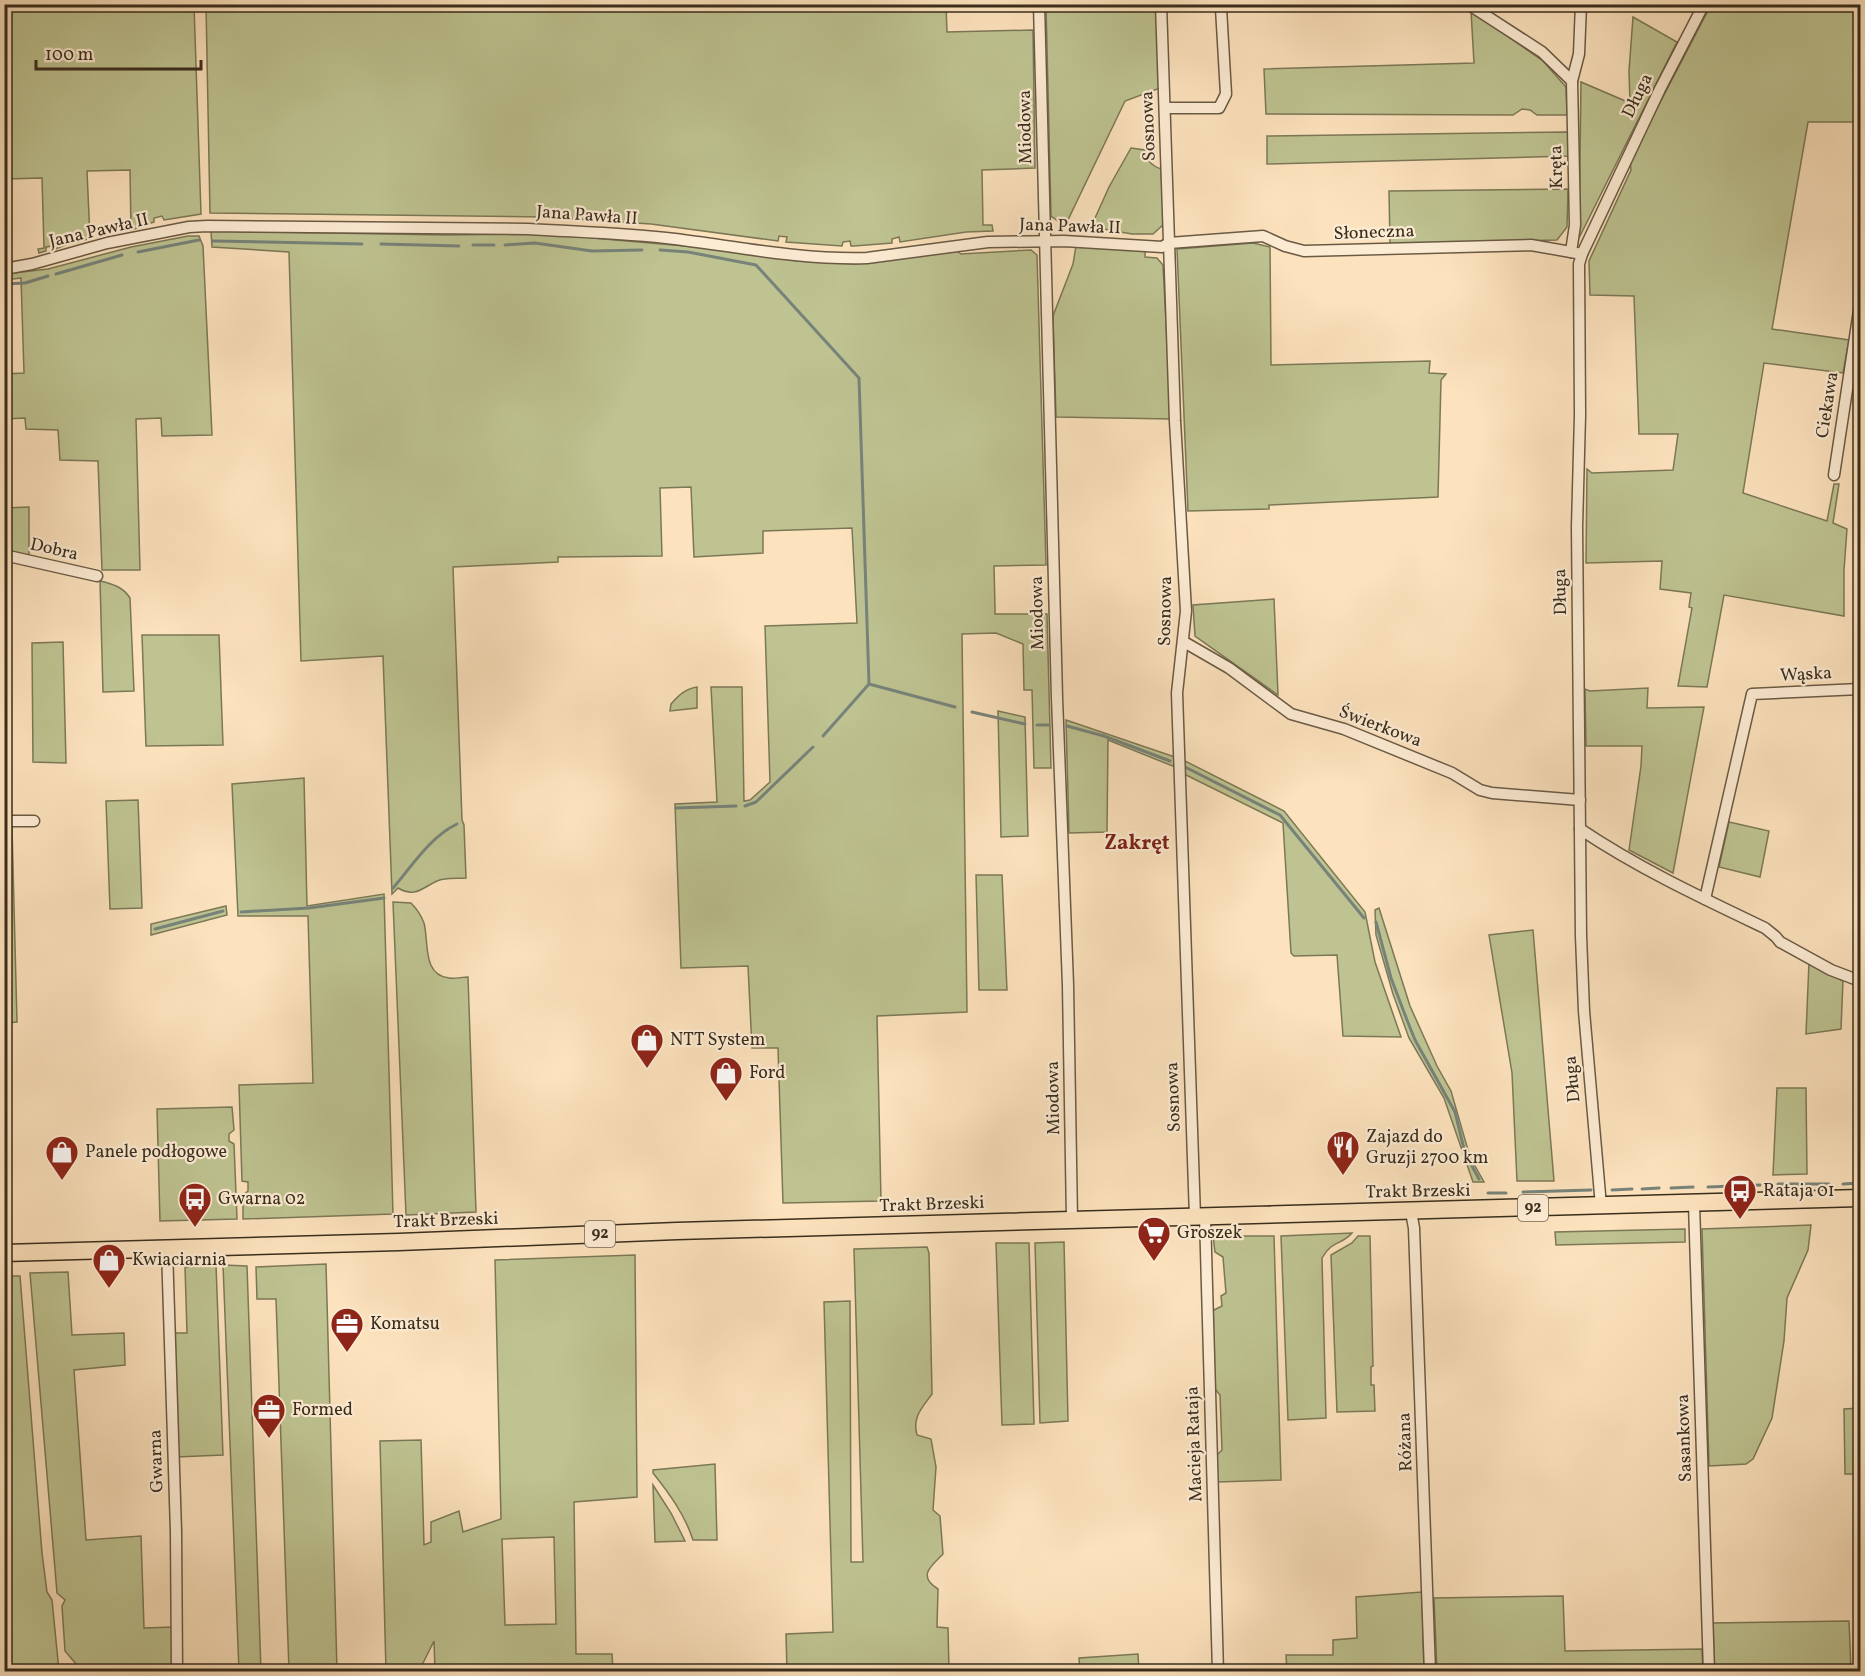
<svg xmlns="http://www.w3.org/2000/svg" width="1865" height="1676" font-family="Vollkorn,serif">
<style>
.green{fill:#bec391;stroke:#7c7857;stroke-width:1.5;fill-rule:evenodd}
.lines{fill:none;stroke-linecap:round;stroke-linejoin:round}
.stream{stroke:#77837a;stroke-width:3}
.minor-casing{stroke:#6a5a45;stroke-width:13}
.primary-casing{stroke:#392d1d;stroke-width:19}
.minor{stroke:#fdecd4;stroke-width:10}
.primary{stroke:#fce2bd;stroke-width:16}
.labels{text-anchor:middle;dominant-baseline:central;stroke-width:4.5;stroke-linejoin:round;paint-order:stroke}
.shield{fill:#fdecd4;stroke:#746654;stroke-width:1.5}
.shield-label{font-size:16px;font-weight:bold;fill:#392d1d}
.street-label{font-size:18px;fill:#392d1d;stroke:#fdecd4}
.poi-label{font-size:18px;fill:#392d1d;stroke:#fdecd4;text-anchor:start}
.quarter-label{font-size:21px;font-weight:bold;fill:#7a1f14;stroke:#fdecd4}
</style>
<rect width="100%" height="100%" fill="#fce2bd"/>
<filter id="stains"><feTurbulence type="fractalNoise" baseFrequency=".00333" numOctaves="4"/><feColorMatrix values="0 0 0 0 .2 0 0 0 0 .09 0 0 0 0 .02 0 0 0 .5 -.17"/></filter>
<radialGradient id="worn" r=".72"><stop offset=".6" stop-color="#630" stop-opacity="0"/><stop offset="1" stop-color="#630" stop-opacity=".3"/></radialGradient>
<g class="green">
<polygon points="123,5 194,5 201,214 164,220 162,216 154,218 154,222 131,230 130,170 87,171 90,238 78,242 76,237 69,240 70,243 53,250 52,246 46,247 46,251 39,253 38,249 44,248 42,178 5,179 5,9 123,9"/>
<polygon points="206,5 946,5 947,32 1033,30 1035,168 982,170 983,225 992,225 993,231 966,232 900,242 899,237 892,239 892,243 854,246 851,246 850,241 843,242 842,246 786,242 787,237 779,236 778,241 651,224 546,217 210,213"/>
<polygon points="1046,5 1157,5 1160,88 1125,101 1065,226 1051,216"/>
<polygon points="1711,5 1860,5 1860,122 1808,122 1772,329 1849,340 1843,373 1764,363 1743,493 1827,521 1834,484 1839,484 1833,523 1847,529 1844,570 1844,616 1724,595 1707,687 1678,686 1692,608 1689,607 1691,593 1660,589 1662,561 1586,563 1587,469 1592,473 1673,470 1678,434 1639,434 1634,296 1590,295 1589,261 1631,170 1630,160"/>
<polygon points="1471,11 1543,61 1566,87 1567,115 1537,115 1530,110 1522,109 1513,115 1266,114 1264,69 1474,63"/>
<polygon points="1633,17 1677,42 1579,238 1581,82 1630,103 1629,71"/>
<polygon points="1568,132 1569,156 1267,164 1267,136"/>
<path d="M 1131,148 L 1145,150 C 1148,161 1150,165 1161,169 L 1164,224 L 1153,234 L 1132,234 L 1091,227 L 1109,187 Z"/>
<polygon points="1568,189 1567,227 1557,240 1390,244 1389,191"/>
<path d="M 211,231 L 445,235 L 547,234 L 696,247 L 799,261 L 855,264 L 957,251 L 961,254 L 1031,250 L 1037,255 L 1046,565 L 994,566 L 995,608 L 995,614 L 1047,614 L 1051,768 L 1034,768 L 1032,690 L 1024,690 L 1023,644 L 996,633 L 962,634 L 967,1012 L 877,1016 L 881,1201 L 783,1203 L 778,1048 L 752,1048 L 748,966 L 681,968 L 675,804 L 717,802 L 711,687 L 742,687 L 744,801 L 750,800 L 770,782 L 765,626 L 857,623 L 852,528 L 763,531 L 763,553 L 694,557 L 691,487 L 660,488 L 662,556 L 558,557 L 558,562 L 453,567 L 462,820 L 464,825 L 466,878 C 457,879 446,877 437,881 C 422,888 415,898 398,888 L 392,894 L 383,656 L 301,661 L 289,252 L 212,247 Z"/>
<polygon points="188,236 199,236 203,246 212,435 162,436 161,418 136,419 140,570 102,570 98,461 60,460 58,430 26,429 25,418 5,419 4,374 24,373 21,278 5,280 5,274 48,269 131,247"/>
<polygon points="1253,243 1270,247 1271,365 1430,361 1429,373 1446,374 1441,380 1438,497 1269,505 1269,509 1188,511 1177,249"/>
<polygon points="1076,246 1145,251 1145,257 1157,258 1163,265 1171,419 1056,417 1053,316 1073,264"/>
<polygon points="29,507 29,557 5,552 4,508"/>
<path d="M 100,581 C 113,584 123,587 130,598 L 134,691 L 103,692 Z"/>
<polygon points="1274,599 1278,695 1195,636 1193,605"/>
<polygon points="142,635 219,635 223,745 146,746"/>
<polygon points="63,642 66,763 33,762 32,643"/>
<path d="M 697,687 L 697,708 L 670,711 L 671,704 C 679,695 685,689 697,687 Z"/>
<polygon points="1648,688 1647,708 1704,707 1673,873 1629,850 1641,766 1642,746 1586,746 1585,689 1590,691"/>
<polygon points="998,711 1025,717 1028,836 1001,837"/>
<polygon points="1066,720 1175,757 1175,767 1108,740 1107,832 1069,833"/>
<polygon points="1183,760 1284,811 1365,912 1375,962 1401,1037 1343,1036 1337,955 1294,956 1291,953 1283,823 1184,774"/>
<polygon points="304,778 307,906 384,894 393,1214 243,1219 243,1195 248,1191 248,1182 242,1181 239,1085 313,1083 308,916 238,916 232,784"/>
<polygon points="138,800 142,908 110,909 106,801"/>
<polygon points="1729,822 1769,831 1760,877 1719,867"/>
<polygon points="4,828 12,828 17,1022 5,1023"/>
<polygon points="976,875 1002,875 1007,990 979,990"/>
<path d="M 393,902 L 411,903 C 417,909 421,915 424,923 C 429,942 422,975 449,978 C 455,979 462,977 468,977 L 476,1212 L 406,1215 Z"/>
<polygon points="226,906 227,915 151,935 151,924"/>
<polygon points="1379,908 1410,1006 1437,1066 1451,1091 1470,1157 1484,1182 1473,1182 1444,1098 1409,1038 1393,994 1376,935 1375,910"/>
<polygon points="1533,930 1554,1181 1517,1181 1512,1073 1489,935"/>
<polygon points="1809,962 1843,981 1841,1029 1806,1034"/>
<polygon points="1777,1088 1806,1088 1807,1174 1773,1175"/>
<polygon points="232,1107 234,1130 229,1134 229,1141 234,1144 237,1219 160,1221 157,1109"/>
<polygon points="1811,1225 1808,1250 1787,1298 1784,1341 1772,1418 1753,1459 1746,1464 1709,1466 1702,1229"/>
<polygon points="1685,1229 1685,1242 1556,1245 1555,1232"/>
<path d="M 1352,1233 C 1342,1245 1332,1240 1322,1258 L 1326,1418 L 1288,1420 L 1281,1236 Z"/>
<polygon points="1213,1236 1274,1236 1281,1480 1217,1482 1216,1456 1222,1450 1220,1395 1215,1389 1212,1311 1222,1306 1221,1296 1226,1293 1223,1257 1215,1252"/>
<polygon points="1358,1236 1370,1236 1373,1366 1371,1367 1371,1385 1374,1385 1375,1411 1337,1412 1331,1255 1352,1243"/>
<polygon points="1064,1242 1068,1421 1040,1423 1035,1243"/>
<polygon points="996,1243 1029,1243 1034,1424 1002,1425"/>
<path d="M 927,1247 L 929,1253 L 932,1394 C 922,1408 912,1417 917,1435 L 931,1439 L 936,1467 L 933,1510 L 940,1516 L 943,1554 C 931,1566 917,1576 938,1589 L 937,1627 L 948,1628 L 949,1671 L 787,1671 L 786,1634 L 833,1632 L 824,1302 L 850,1301 L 851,1562 L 863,1562 L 854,1249 Z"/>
<path d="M 635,1255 L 637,1497 L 574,1502 L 576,1654 L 612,1654 L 613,1671 L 435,1671 L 434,1641 L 419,1671 L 386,1671 L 380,1441 L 421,1440 L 424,1545 L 431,1542 L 431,1522 L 459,1511 L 463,1532 L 501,1519 L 495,1260 ZM 554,1537 L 556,1624 L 505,1625 L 502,1539 Z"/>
<polygon points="326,1264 337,1671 289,1671 276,1299 257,1299 256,1267"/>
<polygon points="216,1265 223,1455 176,1457 172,1333 187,1333 185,1267"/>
<polygon points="223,1265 247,1266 261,1671 239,1671"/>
<polygon points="68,1272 72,1335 124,1333 125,1365 74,1370 86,1540 141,1536 144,1628 174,1627 174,1671 82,1671 65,1651 62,1606 65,1600 57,1593 30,1273"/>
<polygon points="5,1276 20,1276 42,1553 47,1592 52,1600 59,1671 5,1671"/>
<polygon points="1860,1408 1860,1474 1845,1474 1844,1409"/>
<path d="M 715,1464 L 717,1540 L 693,1540 C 685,1515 669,1493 653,1473 L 653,1470 Z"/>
<polygon points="653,1485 671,1513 685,1541 655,1542"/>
<polygon points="1422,1592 1424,1671 1287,1671 1286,1655 1333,1655 1333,1640 1357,1638 1356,1597"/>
<polygon points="1563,1596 1565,1651 1702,1649 1703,1671 1437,1671 1434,1598"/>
<polygon points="1849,1621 1851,1671 1714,1671 1713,1623"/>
<polygon points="1138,1654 1139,1671 1080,1671 1079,1658"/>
</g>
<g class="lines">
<g class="stream">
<polyline points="213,241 362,244"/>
<polyline points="381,244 459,246"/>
<polyline points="473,245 494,245"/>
<polyline points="505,245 535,243 592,251 642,250"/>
<polyline points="660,250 688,252 756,265 859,378 869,684 955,707"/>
<polyline points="138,252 199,240"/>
<polyline points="56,274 122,255"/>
<polyline points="4,284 25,283 48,276"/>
<polyline points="972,712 1025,724"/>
<polyline points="1037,725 1048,725"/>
<polyline points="1067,726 1104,736 1170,761"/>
<polyline points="823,736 869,684"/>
<polyline points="1185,767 1280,815 1364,918"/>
<polyline points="745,806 756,802 813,747"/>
<polyline points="676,808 736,806"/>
<path d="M 393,888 C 412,866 430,837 457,824"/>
<polyline points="241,912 309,908 384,898"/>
<polyline points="1376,922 1391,978 1407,1020 1415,1040 1455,1112 1465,1153 1479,1179"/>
<polyline points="155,929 223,911"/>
<polyline points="1778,1184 1829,1184"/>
<polyline points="1843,1184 1860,1183"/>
<polyline points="1708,1187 1760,1185"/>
<polyline points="1671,1188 1693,1187"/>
<polyline points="1642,1189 1659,1188"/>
<polyline points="1612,1190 1632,1189"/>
<polyline points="1523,1192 1591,1190"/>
<polyline points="1488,1193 1506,1193"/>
</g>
<defs>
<g id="minor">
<polyline points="1039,4 1057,698 1068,985 1072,1220"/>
<polyline points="1161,4 1175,421 1186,611 1177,693 1195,1217"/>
<polyline points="1468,4 1542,52 1572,81 1575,225 1571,252"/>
<polyline points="1572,81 1579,54 1581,4"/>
<polyline points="1165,108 1219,108 1226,94 1221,8"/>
<path d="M 4,269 L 32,264 L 107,243 L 189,227 L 207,226 L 528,229 C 576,232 626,233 675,239 C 739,247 802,260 867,258 L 988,242 L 1064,241 L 1162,247 L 1169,243 L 1263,236 L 1285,246 L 1304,251 L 1531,245 L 1582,254"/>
<polyline points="1834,475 1860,304"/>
<polyline points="4,555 97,576"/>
<polyline points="1184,642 1229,668 1291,714 1344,729 1452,773 1480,790 1492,793 1580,800"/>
<polyline points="4,821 34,821"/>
<path d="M 1580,829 C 1638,868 1702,898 1765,928 L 1776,937 L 1780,942 L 1831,970 L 1860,981"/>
<polyline points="1705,899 1752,694 1860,689"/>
<polyline points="1694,1204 1709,1672"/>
<polyline points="1601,1206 1584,1011 1581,936 1577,527 1580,415 1579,264 1582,254 1660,89 1704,4"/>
<polyline points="1411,1212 1414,1228 1430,1672"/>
<polyline points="1205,1216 1218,1672"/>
<polyline points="167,1249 176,1532 177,1672"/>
</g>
<polyline id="primary" points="4,1253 399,1242 677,1231 1860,1198"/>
</defs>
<use href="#minor" class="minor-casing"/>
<use href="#primary" class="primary-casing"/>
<use href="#minor" class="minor"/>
<use href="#primary" class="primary"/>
</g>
<defs>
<symbol id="shop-pin" viewBox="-11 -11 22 30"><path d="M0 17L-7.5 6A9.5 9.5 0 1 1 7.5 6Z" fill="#8f2418" stroke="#fdecd4"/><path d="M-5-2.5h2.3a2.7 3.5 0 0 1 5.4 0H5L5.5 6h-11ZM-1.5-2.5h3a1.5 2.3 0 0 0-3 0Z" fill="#fff"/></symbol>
<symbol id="restaurant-pin" viewBox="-11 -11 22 30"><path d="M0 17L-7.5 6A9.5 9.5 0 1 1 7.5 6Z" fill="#8f2418" stroke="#fdecd4"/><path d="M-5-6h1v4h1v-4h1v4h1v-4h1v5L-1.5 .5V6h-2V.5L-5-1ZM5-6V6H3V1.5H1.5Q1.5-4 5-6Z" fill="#fff"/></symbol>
<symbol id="bus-pin" viewBox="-11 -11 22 30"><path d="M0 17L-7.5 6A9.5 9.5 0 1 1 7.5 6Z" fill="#8f2418" stroke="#fdecd4"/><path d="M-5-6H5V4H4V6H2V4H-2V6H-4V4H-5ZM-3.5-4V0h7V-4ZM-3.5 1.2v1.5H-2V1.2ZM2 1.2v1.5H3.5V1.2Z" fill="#fff"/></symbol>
<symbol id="supermarket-pin" viewBox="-11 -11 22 30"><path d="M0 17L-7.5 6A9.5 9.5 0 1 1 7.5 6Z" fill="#8f2418" stroke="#fdecd4"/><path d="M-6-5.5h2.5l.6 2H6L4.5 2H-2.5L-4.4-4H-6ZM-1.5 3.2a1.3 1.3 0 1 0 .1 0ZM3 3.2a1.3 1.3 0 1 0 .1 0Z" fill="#fff"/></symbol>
<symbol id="office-pin" viewBox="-11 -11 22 30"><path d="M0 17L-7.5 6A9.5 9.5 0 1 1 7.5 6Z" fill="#8f2418" stroke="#fdecd4"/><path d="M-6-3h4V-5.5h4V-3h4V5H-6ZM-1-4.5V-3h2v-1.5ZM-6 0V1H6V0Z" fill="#fff"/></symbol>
</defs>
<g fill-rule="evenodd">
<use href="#shop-pin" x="628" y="1021" width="38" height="52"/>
<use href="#shop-pin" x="707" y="1054" width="38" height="52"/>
<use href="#restaurant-pin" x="1324" y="1128" width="38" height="52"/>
<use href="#shop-pin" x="43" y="1133" width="38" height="52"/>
<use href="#bus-pin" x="1721" y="1172" width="38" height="52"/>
<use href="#bus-pin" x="176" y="1180" width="38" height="52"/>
<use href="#supermarket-pin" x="1135" y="1214" width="38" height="52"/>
<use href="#shop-pin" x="90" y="1241" width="38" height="52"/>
<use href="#office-pin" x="328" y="1305" width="38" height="52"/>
<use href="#office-pin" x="250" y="1391" width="38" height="52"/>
</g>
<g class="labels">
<g class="shield">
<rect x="1518" y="1195" width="30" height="26" rx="4.5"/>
<rect x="585" y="1221" width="30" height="26" rx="4.5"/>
</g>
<g class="shield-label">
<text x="1533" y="1208">92</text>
<text x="600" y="1234">92</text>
</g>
<g class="street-label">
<text transform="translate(1638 96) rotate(-64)">Długa</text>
<text transform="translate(1149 126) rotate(-92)">Sosnowa</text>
<text transform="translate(1026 127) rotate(-91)">Miodowa</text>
<text transform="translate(1557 167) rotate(-91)">Kręta</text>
<text transform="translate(587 216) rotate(4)">Jana Pawła II</text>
<text transform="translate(1070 227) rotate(2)">Jana Pawła II</text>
<text transform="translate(99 231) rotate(-13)">Jana Pawła II</text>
<text transform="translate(1374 233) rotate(-2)">Słoneczna</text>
<text transform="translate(1828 405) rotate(-81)">Ciekawa</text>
<text transform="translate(54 550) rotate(13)">Dobra</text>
<text transform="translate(1561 592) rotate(-91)">Długa</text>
<text transform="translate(1166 611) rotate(-89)">Sosnowa</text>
<text transform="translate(1038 613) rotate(-91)">Miodowa</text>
<text transform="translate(1806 675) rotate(-3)">Wąska</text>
<text transform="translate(1380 727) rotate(21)">Świerkowa</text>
<text transform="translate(1573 1079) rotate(-95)">Długa</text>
<text transform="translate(1174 1097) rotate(-92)">Sosnowa</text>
<text transform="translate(1054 1098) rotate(-91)">Miodowa</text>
<text transform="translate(1418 1192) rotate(-1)">Trakt Brzeski</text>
<text transform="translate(932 1205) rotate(-2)">Trakt Brzeski</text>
<text transform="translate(446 1221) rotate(-2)">Trakt Brzeski</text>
<text transform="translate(1685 1438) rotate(-92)">Sasankowa</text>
<text transform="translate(1406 1442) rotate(-92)">Różana</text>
<text transform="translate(1195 1444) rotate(-92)">Macieja Rataja</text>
<text transform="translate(157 1461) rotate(-92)">Gwarna</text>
</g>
<g class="poi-label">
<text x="670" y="1040">NTT System</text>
<text x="749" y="1073">Ford</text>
<text x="1366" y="1137">Zajazd do<tspan x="1366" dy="21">Gruzji 2700 km</tspan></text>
<text x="85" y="1152">Panele podłogowe</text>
<text x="1763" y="1191">Rataja 01</text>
<text x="218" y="1199">Gwarna 02</text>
<text x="1177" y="1233">Groszek</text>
<text x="132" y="1260">Kwiaciarnia</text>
<text x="370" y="1324">Komatsu</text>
<text x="292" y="1410">Formed</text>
</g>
<g class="quarter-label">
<text x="1137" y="843">Zakręt</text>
</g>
</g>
<rect width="1865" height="1676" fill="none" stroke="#fce2bd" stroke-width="24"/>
<rect x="6" y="6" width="1853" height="1664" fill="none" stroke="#392d1d" stroke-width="3"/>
<rect x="12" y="12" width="1841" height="1652" fill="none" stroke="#392d1d" stroke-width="1.5"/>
<path d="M36 60v9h165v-9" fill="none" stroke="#392d1d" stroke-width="3"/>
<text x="45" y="60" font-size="18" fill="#392d1d" stroke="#fdecd4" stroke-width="4.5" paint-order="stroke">100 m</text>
<rect width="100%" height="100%" filter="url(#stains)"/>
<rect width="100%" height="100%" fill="url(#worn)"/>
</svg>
